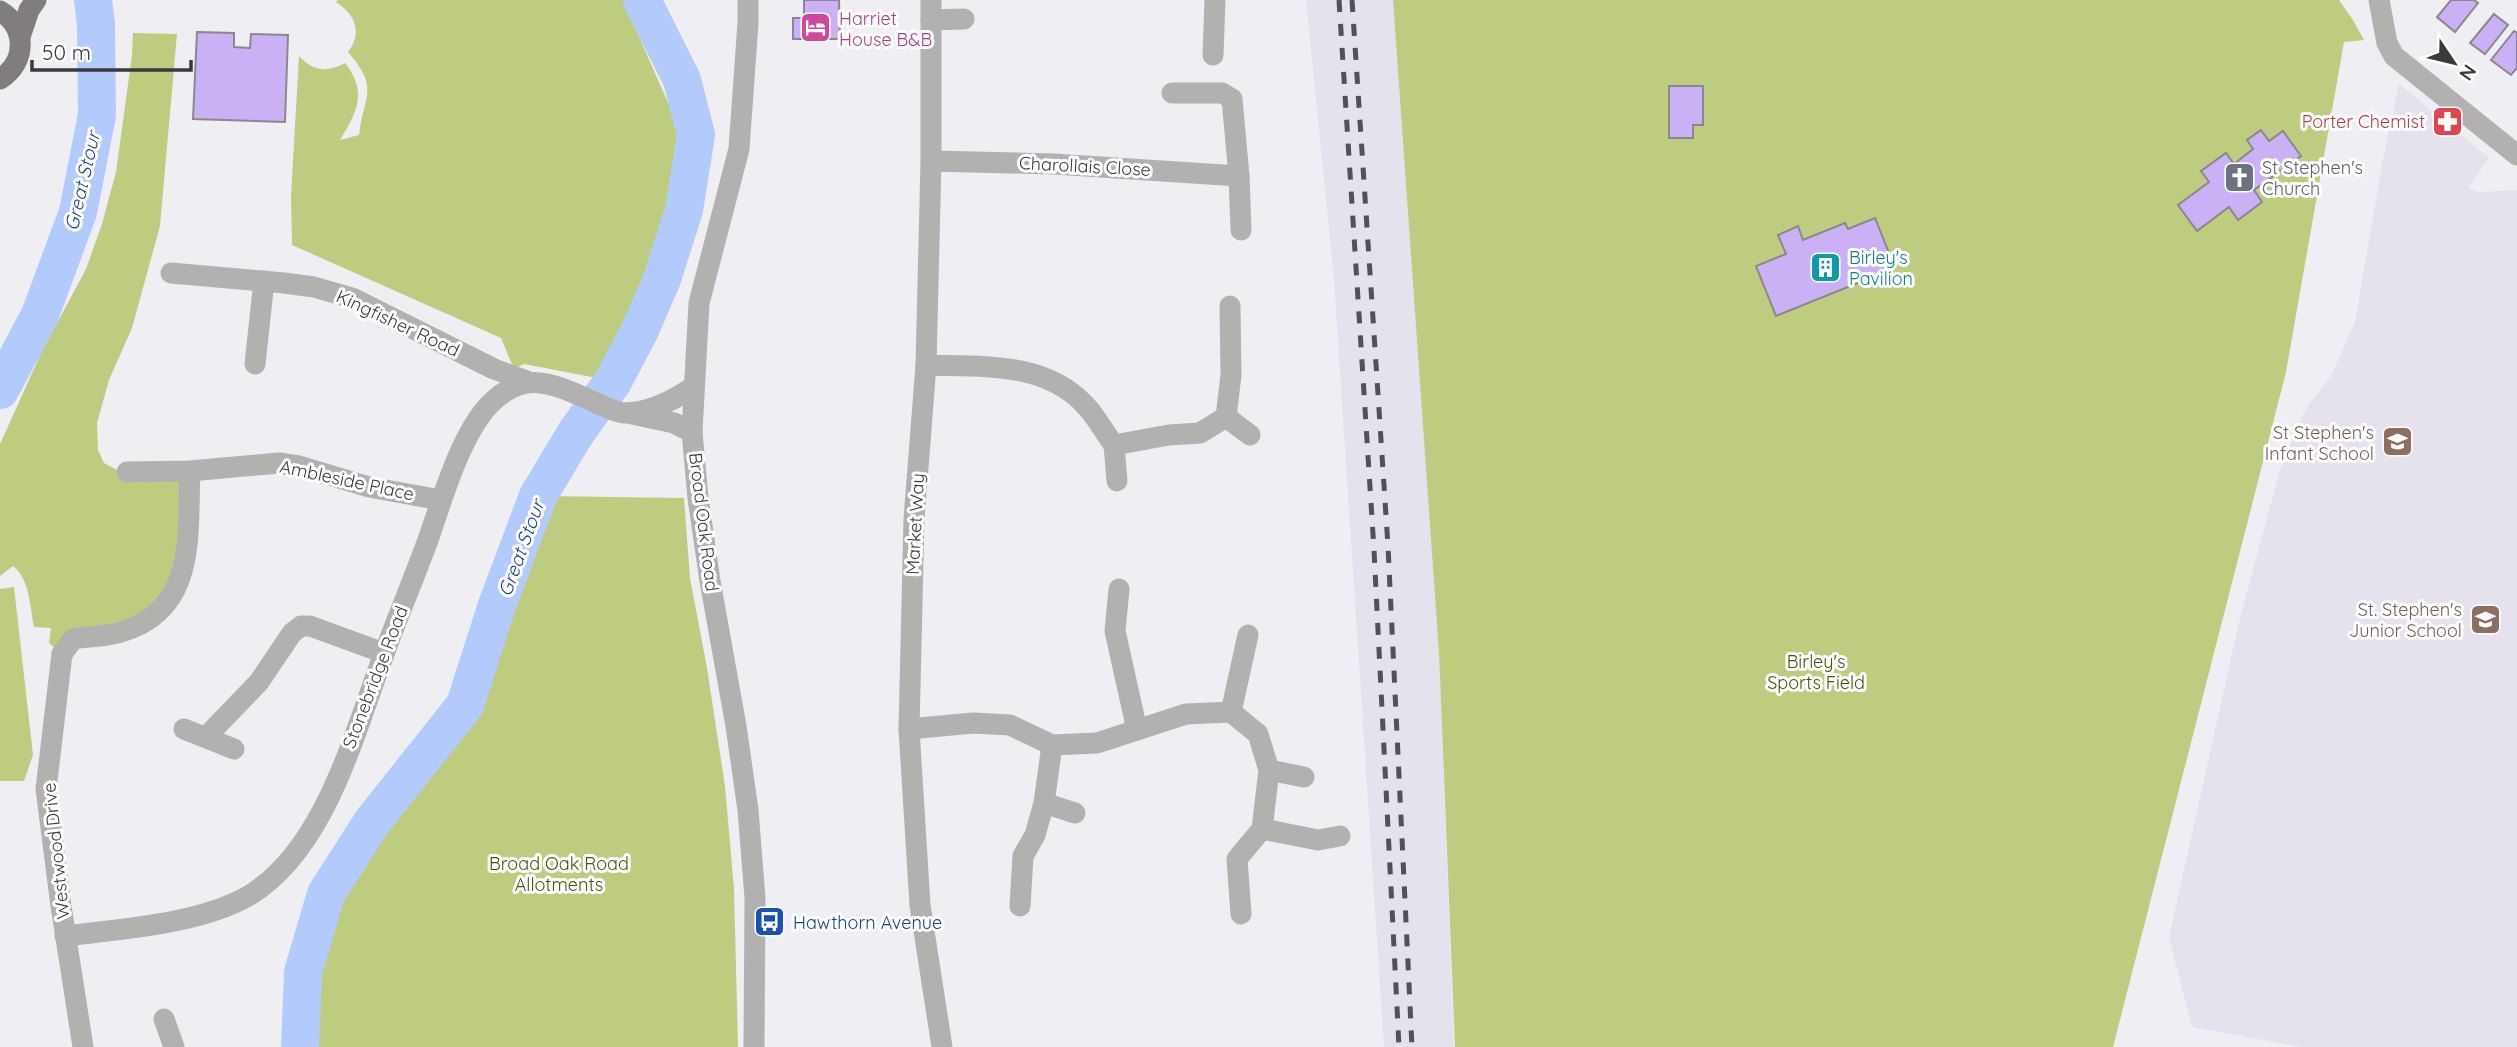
<svg xmlns="http://www.w3.org/2000/svg" width="2517" height="1047" font-family="Quicksand,sans-serif">
<style>
.built{fill:#e5e2ed}
.green{fill:#becc7f;fill-rule:evenodd}
.lines{fill:none;stroke-linecap:round;stroke-linejoin:round}
.river{stroke:#b3cbfc;stroke-width:38}
.building{fill:#cab1f5;stroke:#89888b;stroke-width:2}
.minor{stroke:#b3b1b0;stroke-width:21}
.major{stroke:#817d7c;stroke-width:21}
.rail{stroke:#525154;stroke-width:5;stroke-dasharray:12 12;stroke-linecap:butt}
.labels{text-anchor:middle;dominant-baseline:central;stroke-width:6;stroke-linejoin:round;paint-order:stroke}
.hotel-label{font-size:18px;fill:#b23c85;stroke:#fff;text-anchor:start}
.health-label{font-size:18px;fill:#be3a42;stroke:#fff;text-anchor:end}
.street-label{font-size:18px;fill:#3a393b;stroke:#fff}
.worship-label{font-size:18px;fill:#5b616d;stroke:#fff;text-anchor:start}
.culture-label{font-size:18px;fill:#0d838f;stroke:#fff;text-anchor:start}
.education-label{font-size:18px;fill:#785e54;stroke:#fff;text-anchor:end}
.park-label{font-size:18px;fill:#4a530a;stroke:#fff}
.transit-label{font-size:18px;fill:#164399;stroke:#fff;text-anchor:start}
.water-label{font-size:19px;font-style:italic;fill:#1d3f99;stroke:#fff}
</style>
<rect width="100%" height="100%" fill="#efeef2"/>
<g class="built">
<polygon points="1306,0 1393,0 1439,653 1454,1047 1384,1047 1334,279"/>
<polygon points="2399,84 2489,158 2468,188 2479,192 2517,190 2517,1047 2302,1047 2192,1027 2169,937 2240,618 2279,473 2305,410 2331,376 2355,322 2383,159"/>
</g>
<g class="green">
<path d="M 338,0 L 623,0 L 676,121 L 683,164 L 665,240 L 602,379 L 524,364 L 514,369 L 501,338 L 292,245 L 291,196 L 299,56 C 312,71 328,73 345,63 C 368,92 357,112 340,140 L 359,135 C 364,94 380,89 348,52 C 363,33 355,14 336,2 Z"/>
<path d="M 1393,0 L 2339,0 L 2353,20 L 2364,40 L 2344,42 L 2286,372 L 2113,1047 L 1455,1047 L 1439,653 ZM 2260,130 L 2269,141 L 2283,131 L 2301,156 L 2254,190 L 2262,202 L 2239,220 L 2229,207 L 2197,231 L 2178,205 L 2209,182 L 2201,171 L 2234,164 L 2253,149 L 2247,140 Z"/>
<path d="M 133,33 L 177,34 L 160,226 L 132,328 L 109,380 L 97,423 L 98,450 L 104,463 L 119,471 L 190,471 L 188,508 L 162,609 L 62,654 L 49,643 L 51,628 L 34,627 C 30,607 30,579 13,566 L 0,576 L 0,444 L 42,351 L 86,269 L 102,224 L 116,172 L 132,55 Z"/>
<polygon points="544,496 684,498 690,578 707,668 725,786 734,889 738,1047 304,1047 311,974 332,896 376,824 469,706 483,672 502,609"/>
<polygon points="14,587 33,755 24,781 0,781 0,589"/>
</g>
<g class="lines">
<g class="river">
<polyline points="0,390 40,315 78,212 97,115 96,24 93,0"/>
<polyline points="300,1047 303,972 326,894 372,822 465,705 496,608 538,496 577,431 612,383 639,332 662,279 684,210 696,135 682,80 642,0"/>
</g>
</g>
<g class="building">
<polygon points="804,0 839,0 840,39 793,39 793,18 804,18"/>
<polygon points="2451,0 2474,0 2478,3 2455,32 2437,17"/>
<polygon points="2494,14 2508,25 2485,54 2470,43"/>
<polygon points="2514,31 2517,33 2517,68 2511,75 2491,60"/>
<polygon points="197,32 234,33 234,47 250,48 251,34 288,35 285,122 193,119"/>
<polygon points="1669,86 1703,86 1703,125 1693,125 1693,138 1669,138"/>
<polygon points="2261,130 2269,141 2283,131 2301,156 2254,190 2262,202 2238,220 2229,207 2197,231 2178,205 2209,182 2201,171 2226,153 2234,164 2253,149 2247,140"/>
<polygon points="1875,218 1895,268 1776,316 1756,266 1786,254 1778,235 1798,226 1803,240 1845,223 1848,229"/>
</g>
<g class="lines">
<g class="minor">
<polyline points="748,0 748,23 739,149 699,303 692,432 698,498 710,581 736,726 748,810 755,898 754,1047"/>
<polyline points="931,0 931,161 926,365 914,519 909,729 920,905 942,1047"/>
<polyline points="2379,0 2387,43 2394,56 2517,155"/>
<polyline points="931,20 964,19"/>
<polyline points="1213,55 1215,0"/>
<polyline points="931,161 1054,164 1239,176 1232,99 1222,93 1172,93"/>
<polyline points="1239,176 1241,230"/>
<polyline points="171,273 284,283 314,287 352,298 494,369 527,381"/>
<polyline points="255,364 264,281"/>
<path d="M 926,365 C 981,367 1044,361 1085,405 C 1096,416 1104,432 1114,445 L 1169,435 L 1200,433 L 1226,417 L 1231,375 L 1230,306"/>
<polyline points="632,414 674,423 692,432"/>
<polyline points="1226,417 1250,435"/>
<polyline points="1114,445 1117,481"/>
<polyline points="127,472 190,471 279,463 299,466 369,487 441,500"/>
<polyline points="1119,589 1115,631 1137,730"/>
<polyline points="62,654 46,789 61,906 83,1047"/>
<path d="M 62,654 L 73,639 C 89,636 106,637 121,632 C 198,610 187,533 190,471"/>
<polyline points="1231,712 1248,635"/>
<polyline points="184,729 234,749"/>
<polyline points="909,729 973,723 1010,725 1052,745 1097,743 1186,714 1231,712 1258,734 1269,770 1262,829 1237,859 1241,914"/>
<polyline points="206,737 259,682 292,633 301,626 310,626 384,653"/>
<polyline points="1269,770 1304,777"/>
<polyline points="1044,803 1075,813"/>
<polyline points="1262,829 1318,840 1340,836"/>
<polyline points="1020,906 1023,856 1035,835 1044,803 1052,745"/>
<path d="M 65,936 C 121,929 201,924 250,895 C 326,848 354,733 384,654 C 398,616 414,578 428,540 C 442,500 460,436 489,405 C 525,368 554,384 594,402 C 604,406 614,412 624,413 C 648,413 674,400 693,387"/>
<polyline points="164,1019 174,1047"/>
</g>
<g class="major">
<path d="M 0,11 C 27,27 27,62 0,79"/>
<polyline points="20,37 29,10 36,0"/>
</g>
<g class="rail">
<polyline points="1339,0 1374,550 1399,1047"/>
<polyline points="1352,0 1388,546 1412,1047"/>
</g>
</g>
<defs>
<symbol id="hotel-square" viewBox="-11 -11 22 22"><rect x="-9" y="-9" width="18" height="18" rx="4" fill="#d1479c" stroke="#fff"/><path d="M-6-4.5h1.5V1H6V5H4.5V3h-9V5H-6ZM-4 0a1.8 1.8 0 1 1 3.6 0ZM.5 0V-2.5h3Q6-2.5 6 0Z" fill="#fff"/></symbol>
<symbol id="pharmacy-square" viewBox="-11 -11 22 22"><rect x="-9" y="-9" width="18" height="18" rx="4" fill="#e0444e" stroke="#fff"/><path d="M-2-6h4v4h4v4h-4v4h-4v-4h-4v-4h4Z" fill="#fff"/></symbol>
<symbol id="church-square" viewBox="-11 -11 22 22"><rect x="-9" y="-9" width="18" height="18" rx="4" fill="#6b7280" stroke="#fff"/><path d="M-1.2-6h2.4v3.5h3.3v2.4h-3.3V6h-2.4V-.1h-3.3v-2.4h3.3Z" fill="#fff"/></symbol>
<symbol id="building-square" viewBox="-11 -11 22 22"><rect x="-9" y="-9" width="18" height="18" rx="4" fill="#0f9aa8" stroke="#fff"/><path d="M-4-6H4V6H1V3H-1V6H-4ZM-2.5-4.3h1.7v1.8h-1.7ZM.8-4.3h1.7v1.8H.8ZM-2.5-1h1.7V.8h-1.7ZM.8-1h1.7V.8H.8Z" fill="#fff"/></symbol>
<symbol id="school-square" viewBox="-11 -11 22 22"><rect x="-9" y="-9" width="18" height="18" rx="4" fill="#8d6e63" stroke="#fff"/><path d="M0-5L7-2L0 1L-7-2ZM-4 1L0 2.5L4 1V4Q0 6-4 4Z" fill="#fff"/></symbol>
<symbol id="bus-square" viewBox="-11 -11 22 22"><rect x="-9" y="-9" width="18" height="18" rx="4" fill="#1a4fb4" stroke="#fff"/><path d="M-5-6H5V4H4V6H2V4H-2V6H-4V4H-5ZM-3.5-4V0h7V-4ZM-3.5 1.2v1.5H-2V1.2ZM2 1.2v1.5H3.5V1.2Z" fill="#fff"/></symbol>
</defs>
<g fill-rule="evenodd">
<use href="#hotel-square" x="798" y="10" width="35" height="35"/>
<use href="#pharmacy-square" x="2430" y="104" width="35" height="35"/>
<use href="#church-square" x="2222" y="160" width="35" height="35"/>
<use href="#building-square" x="1808" y="250" width="35" height="35"/>
<use href="#school-square" x="2380" y="424" width="35" height="35"/>
<use href="#school-square" x="2468" y="602" width="35" height="35"/>
<use href="#bus-square" x="752" y="904" width="35" height="35"/>
</g>
<g class="labels">
<g class="hotel-label">
<text x="839" y="18">Harriet<tspan x="839" dy="21">House B&amp;B</tspan></text>
</g>
<g class="health-label">
<text x="2425" y="121">Porter Chemist</text>
</g>
<g class="street-label">
<text transform="translate(1085 166) rotate(3)">Charollais Close</text>
<text transform="translate(398 323) rotate(25)">Kingfisher Road</text>
<text transform="translate(347 480) rotate(12)">Ambleside Place</text>
<text transform="translate(704 522) rotate(83)">Broad Oak Road</text>
<text transform="translate(915 524) rotate(-87)">Market Way</text>
<text transform="translate(375 677) rotate(-69)">Stonebridge Road</text>
<text transform="translate(56 851) rotate(-96)">Westwood Drive</text>
</g>
<g class="worship-label">
<text x="2262" y="167">St Stephen's<tspan x="2262" dy="21">Church</tspan></text>
</g>
<g class="culture-label">
<text x="1849" y="257">Birley's<tspan x="1849" dy="21">Pavilion</tspan></text>
</g>
<g class="education-label">
<text x="2374" y="432">St Stephen's<tspan x="2374" dy="21">Infant School</tspan></text>
<text x="2462" y="609">St. Stephen's<tspan x="2462" dy="21">Junior School</tspan></text>
</g>
<g class="park-label">
<text x="1816" y="661">Birley's<tspan x="1816" dy="21">Sports Field</tspan></text>
<text x="559" y="863">Broad Oak Road<tspan x="559" dy="21">Allotments</tspan></text>
</g>
<g class="transit-label">
<text x="793" y="922">Hawthorn Avenue</text>
</g>
<g class="water-label">
<text transform="translate(82 181) rotate(-77)">Great Stour</text>
<text transform="translate(521 548) rotate(-70)">Great Stour</text>
</g>
</g>
<g transform="translate(2454 63) rotate(125)" stroke="#ffffff" stroke-width="5" paint-order="stroke">
<path d="M0-5L12 26L0 18L-12 26Z" fill="#3a393b"/>
<text y="-10" font-size="19" font-weight="bold" text-anchor="middle" fill="#3a393b">N</text>
</g>
<path d="M32 60v10h159v-10" fill="none" stroke="#3a393b" stroke-width="3.5"/>
<text x="42" y="60" font-size="21" fill="#3a393b" stroke="#ffffff" stroke-width="5" paint-order="stroke">50 m</text>
</svg>
